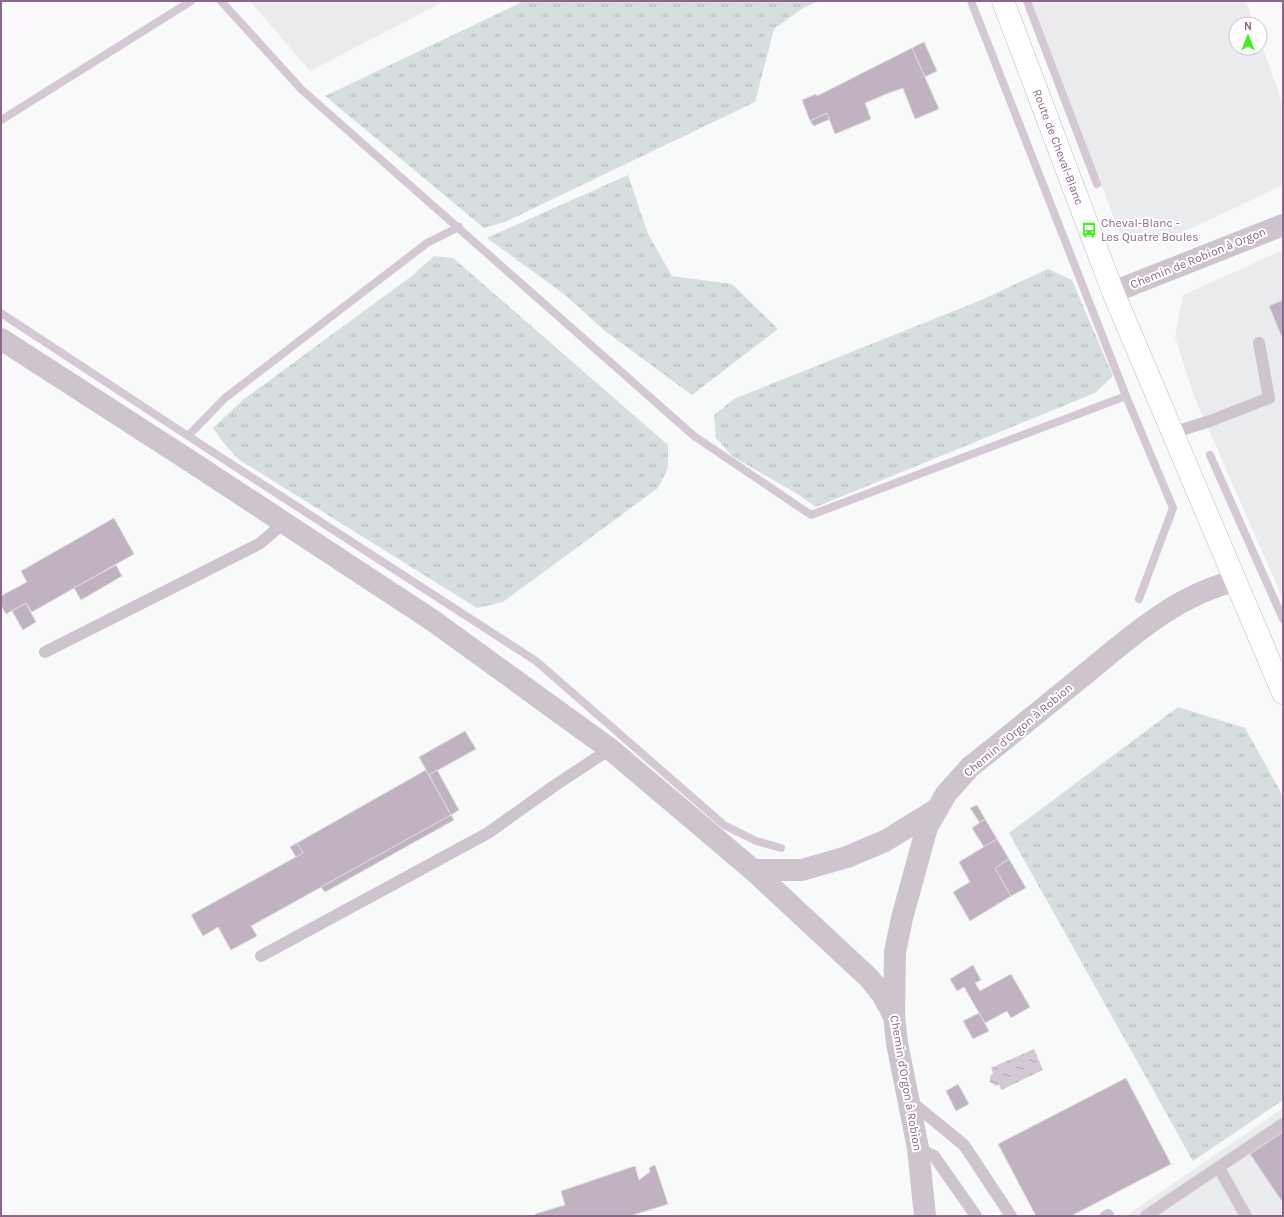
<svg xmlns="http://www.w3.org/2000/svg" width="1284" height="1217" font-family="Karla,sans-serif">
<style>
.built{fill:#eaebec}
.grass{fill:url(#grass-tufts)}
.water{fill:url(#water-ripples)}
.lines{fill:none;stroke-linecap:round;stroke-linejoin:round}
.stream{stroke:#d4c8d5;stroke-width:8}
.building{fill:#c1b2c1;stroke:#d9dcdb}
.primary-casing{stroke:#c1b7c0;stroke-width:23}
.service{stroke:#cdc4cd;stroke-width:12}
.minor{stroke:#cdc4cd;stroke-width:22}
.primary{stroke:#fff;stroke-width:22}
.labels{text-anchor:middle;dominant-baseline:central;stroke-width:4;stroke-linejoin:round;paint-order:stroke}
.street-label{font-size:12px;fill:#8b6689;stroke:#fff}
.poi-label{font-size:12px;fill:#8b6689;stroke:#fff;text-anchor:start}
</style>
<defs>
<pattern id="grass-tufts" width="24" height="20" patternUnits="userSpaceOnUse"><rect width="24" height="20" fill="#d6dee0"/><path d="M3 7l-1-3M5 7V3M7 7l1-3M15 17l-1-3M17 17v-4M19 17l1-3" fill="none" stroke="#b4b8bb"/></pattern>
<pattern id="water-ripples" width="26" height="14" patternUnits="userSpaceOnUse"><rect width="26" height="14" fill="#d4c8d5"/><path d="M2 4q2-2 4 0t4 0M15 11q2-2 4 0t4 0" fill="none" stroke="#b2a6b3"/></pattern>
</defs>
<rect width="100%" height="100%" fill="#f7faf9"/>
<g class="built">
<polygon points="250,1 445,1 310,71"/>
<polygon points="1031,1 1246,1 1254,24 1236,24 1236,48 1260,48 1260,41 1283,104 1283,185 1162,242 1119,231"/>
<polygon points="1283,250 1283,599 1194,396 1175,337 1183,295"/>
<polygon points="1283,1108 1283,1216 1126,1216"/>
</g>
<g class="grass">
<polygon points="524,1 819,1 803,8 774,29 755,102 505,222 484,228 325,96"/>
<polygon points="628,175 648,234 672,276 732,284 778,329 692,395 605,331 565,295 487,238"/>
<polygon points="434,256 453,258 668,445 668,468 658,488 503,602 477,608 238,459 223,442 213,428 244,399 413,275"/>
<polygon points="1048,269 1072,280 1113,376 1095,393 816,507 799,495 732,456 716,438 714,415 734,399 979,301"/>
<polygon points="1178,707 1245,728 1283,796 1283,1100 1193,1161 1009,833"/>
</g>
<polygon class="water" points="1034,1049 1043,1070 1001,1090 999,1085 996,1086 990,1082 990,1076 993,1073 991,1068"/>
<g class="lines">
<g class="stream">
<polyline points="221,1 302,90 694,436 811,515 1126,396"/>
<polyline points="971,1 1126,396 1173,508 1139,599"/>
<polyline points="1027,1 1097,184"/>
<polyline points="1,120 191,1"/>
<polyline points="1,313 188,436 536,661 724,825 756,841 781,848"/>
<polyline points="188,436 225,398 427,243 459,227"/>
<polyline points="1210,455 1283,619"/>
</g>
</g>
<g class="building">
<polygon points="924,42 937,71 925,77 912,48"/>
<polygon points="912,48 939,109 915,119 903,88 886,94 865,103 871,119 835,134 827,113 810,121 802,100 816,94 817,96"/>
<polygon points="827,113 830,119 814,126 810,121"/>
<polygon points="1283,300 1283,340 1269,306"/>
<polygon points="114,518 134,554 32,612 26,603 6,614 1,605 1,596 27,582 21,571"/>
<polygon points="116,565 122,576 81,600 74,588"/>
<polygon points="26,603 36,622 23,630 12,611"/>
<polygon points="465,731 476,749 429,775 419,757"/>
<polygon points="426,770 451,815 251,926 257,936 231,950 218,927 203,936 191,915 303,853 297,843"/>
<polygon points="437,770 459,810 451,815 429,775"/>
<polygon points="977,805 985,819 980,823 970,808"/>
<polygon points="451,815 454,820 325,892 321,887"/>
<polygon points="985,819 997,839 984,847 972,828"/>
<polygon points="997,839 1009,859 995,868 1011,896 970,921 953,892 970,882 959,862"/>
<polygon points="297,843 303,853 296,857 290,847"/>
<polygon points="1009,859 1026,888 1011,896 995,868"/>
<polygon points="973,965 981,980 975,983 980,991 1011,974 1030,1007 1011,1018 1007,1011 985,1023 964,987 957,991 950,979"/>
<polygon points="979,1013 989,1031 973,1039 963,1021"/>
<polygon points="1126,1078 1171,1164 1071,1216 1036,1216 998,1144"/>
<polygon points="958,1084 969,1104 956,1111 946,1091"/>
<polygon points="1283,1132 1283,1203 1250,1154"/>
<polygon points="655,1165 668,1204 630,1216 535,1216 535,1214 565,1205 561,1191 635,1166 639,1180 650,1172 649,1168"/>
</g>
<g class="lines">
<defs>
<g id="primary">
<path id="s1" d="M 1003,1 L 1113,292 L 1283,693"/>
</g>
</defs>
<use href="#primary" class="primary-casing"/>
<g class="service">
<polyline points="1172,433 1210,421 1269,398 1259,343"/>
<polyline points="45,652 259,544 284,523"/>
<polyline points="261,956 488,833 554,786 610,749"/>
<polyline points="909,1100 964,1145 1011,1216"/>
<polyline points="918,1148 934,1156 976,1216"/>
<polyline points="1219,1168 1246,1216"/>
<polyline points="1106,1216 1108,1215"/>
<polyline points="1146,1216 1283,1124"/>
</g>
<g class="minor">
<polyline points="1113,292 1283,225"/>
<polyline points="1,339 187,459 432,620 610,749 753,870 869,978 882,994 894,1016"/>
<polyline points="753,870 802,870 847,857 885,841 937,809"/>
<path d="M 925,1216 L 918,1148 L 897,1043 L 894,1016 L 895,952 L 902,918 L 927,827 L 946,794 L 970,767 C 1008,737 1046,706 1084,675 C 1129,638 1176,595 1235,581"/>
</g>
<use href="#primary" class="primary"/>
</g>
<defs>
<symbol id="bus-bare" viewBox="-9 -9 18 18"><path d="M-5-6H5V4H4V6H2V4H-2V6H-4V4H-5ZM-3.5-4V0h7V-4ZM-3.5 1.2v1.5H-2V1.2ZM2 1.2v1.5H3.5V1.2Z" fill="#3ff41c" stroke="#fff" stroke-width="2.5" paint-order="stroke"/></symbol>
</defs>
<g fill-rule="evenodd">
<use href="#bus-bare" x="1078" y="219" width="22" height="22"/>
</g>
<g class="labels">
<g class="street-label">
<text stroke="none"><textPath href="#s1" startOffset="156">Route de Cheval-Blanc</textPath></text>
<text transform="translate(1198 258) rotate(-22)">Chemin de Robion à Orgon</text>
<text transform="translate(1018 730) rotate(-40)">Chemin d'Orgon à Robion</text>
<text transform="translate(906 1083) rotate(80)">Chemin d'Orgon à Robion</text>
</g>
<g class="poi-label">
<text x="1101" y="223">Cheval-Blanc -<tspan x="1101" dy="14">Les Quatre Boules</tspan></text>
</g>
</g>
<rect width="1284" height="1217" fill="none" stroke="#8b6689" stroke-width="4"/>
<g transform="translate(1248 36)"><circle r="19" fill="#ffffff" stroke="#d1c2d0"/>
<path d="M0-3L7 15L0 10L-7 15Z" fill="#3ff41c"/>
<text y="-6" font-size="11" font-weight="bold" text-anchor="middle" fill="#8b6689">N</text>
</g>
</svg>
